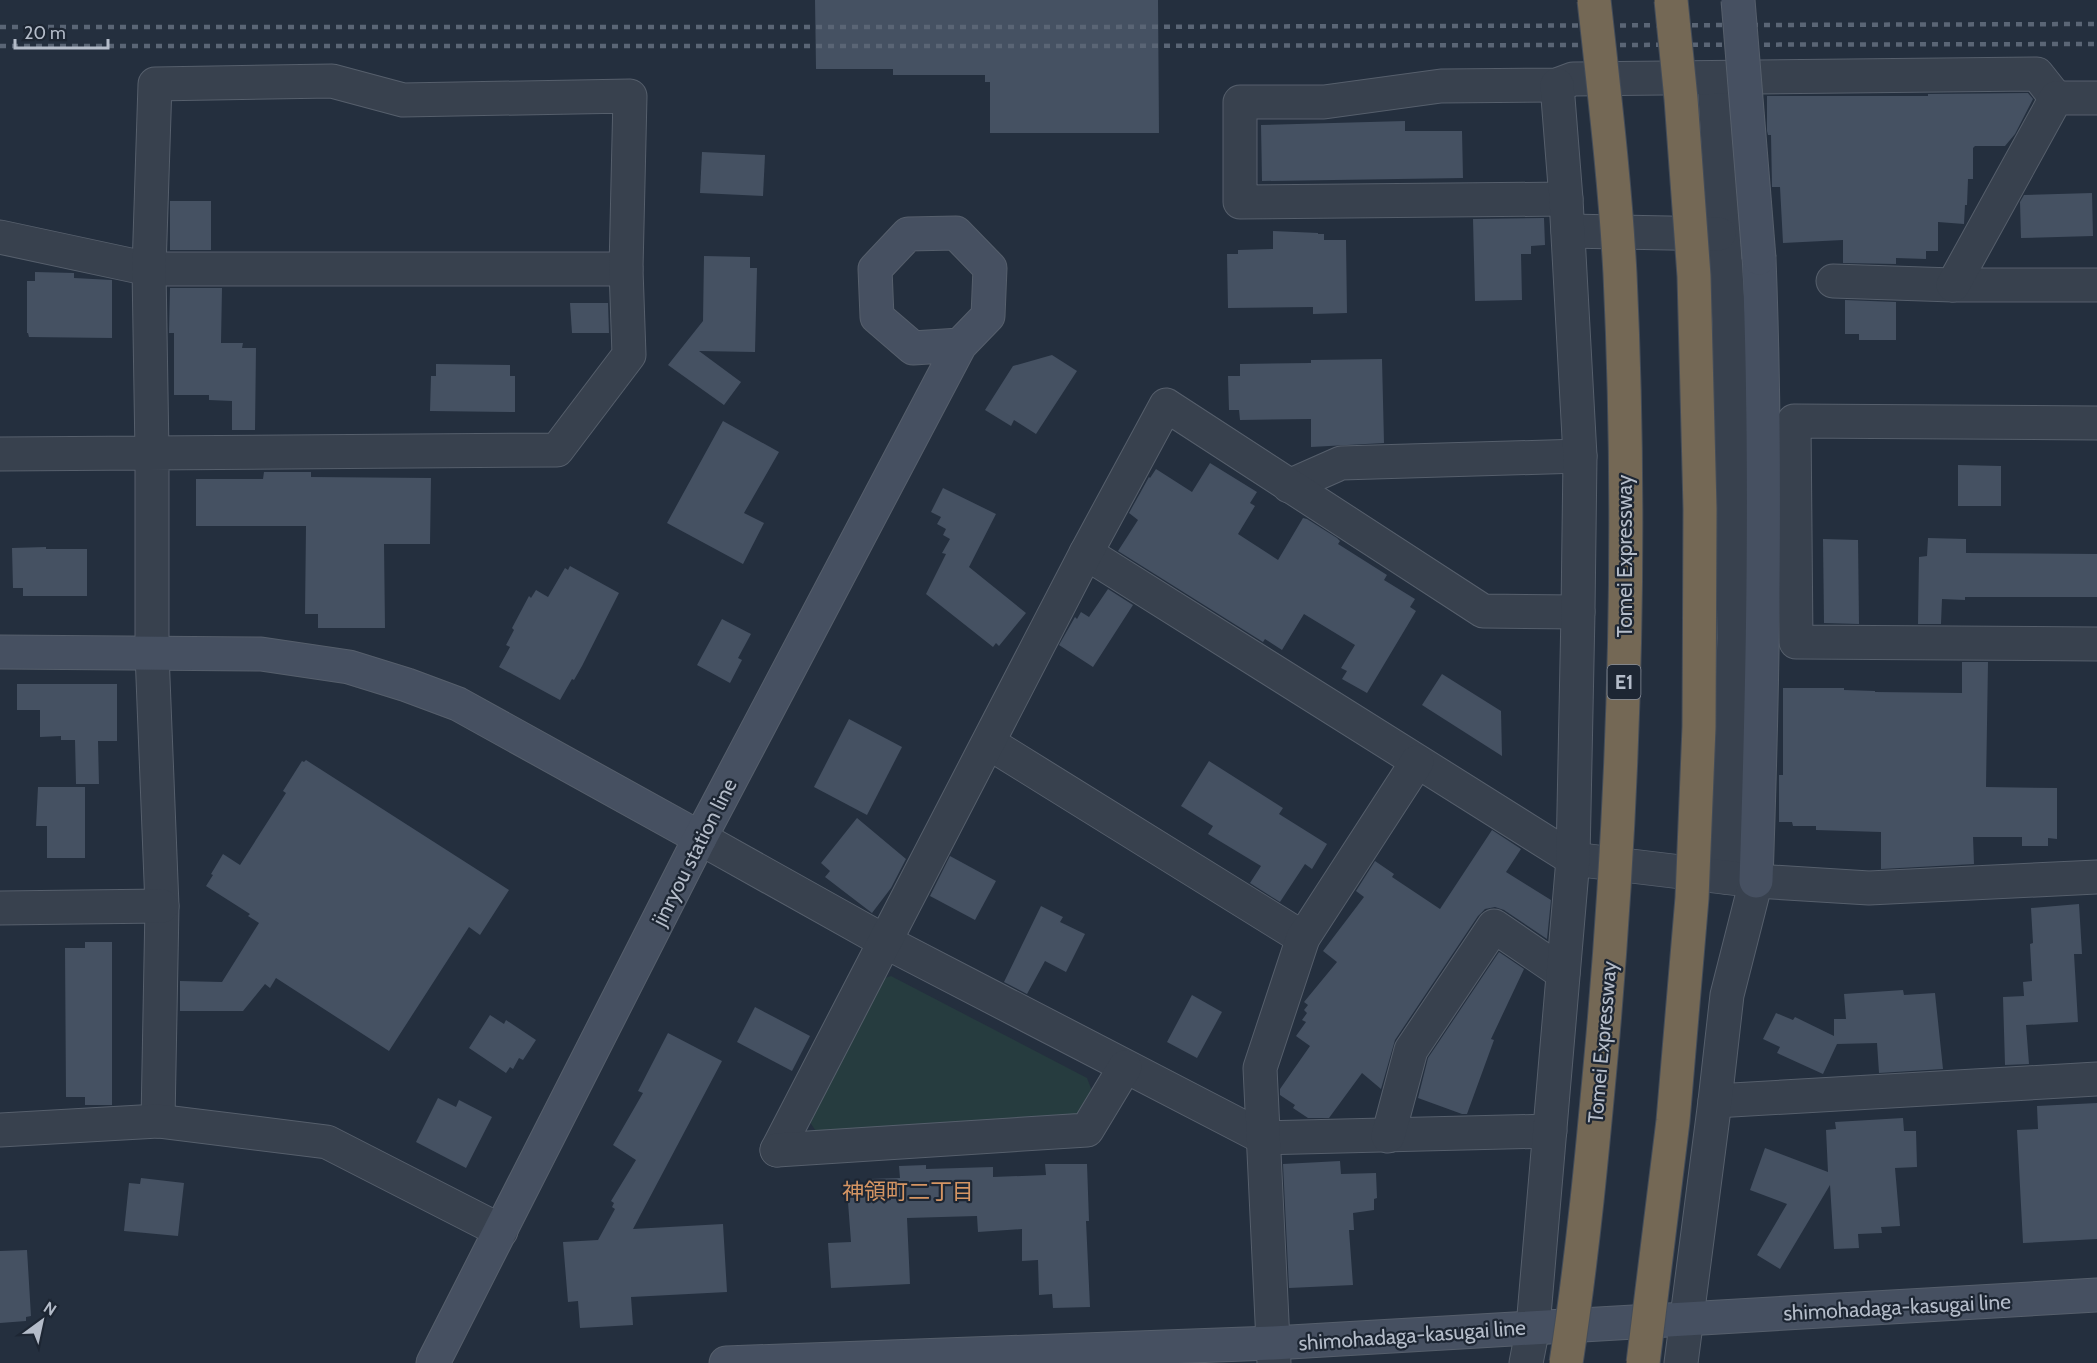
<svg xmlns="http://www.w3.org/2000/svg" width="2097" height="1363" font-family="Cabin,'Noto Sans JP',sans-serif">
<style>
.green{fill:#263c3f}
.building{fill:#455162}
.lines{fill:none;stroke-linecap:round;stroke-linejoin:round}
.street-casing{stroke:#565f6c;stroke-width:35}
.secondary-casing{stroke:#565f6c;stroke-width:35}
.street{stroke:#38414e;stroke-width:33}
.secondary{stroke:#465061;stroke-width:33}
.rail{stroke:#5a6575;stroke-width:4.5;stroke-dasharray:6 6;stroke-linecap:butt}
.secondary-bridge-casing{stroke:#565f6c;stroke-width:35;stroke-linecap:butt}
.highway-bridge-casing{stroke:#434c59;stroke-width:35;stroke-linecap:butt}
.secondary-bridge{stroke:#465061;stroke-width:33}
.highway-bridge{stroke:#746855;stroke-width:33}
.labels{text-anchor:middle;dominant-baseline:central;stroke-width:4.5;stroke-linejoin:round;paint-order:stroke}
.shield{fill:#1d2633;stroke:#878f9c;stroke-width:1.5}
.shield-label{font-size:20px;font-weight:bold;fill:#b4bcc9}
.street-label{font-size:21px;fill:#b4bcc9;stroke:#1d2633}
.neighbourhood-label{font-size:22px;fill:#d59563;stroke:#1d2633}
</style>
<rect width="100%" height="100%" fill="#242f3e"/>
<polygon class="green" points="891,976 1087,1078 1092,1091 1077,1120 820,1137 807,1118 879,980"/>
<g class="building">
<polygon points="815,0 1158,0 1159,133 990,133 990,82 985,82 985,75 893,75 893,69 816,69"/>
<polygon points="2028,93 2033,99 2015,134 2005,146 1975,146 1973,148 1973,179 1968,179 1967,205 1965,205 1964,224 1938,222 1938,251 1926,251 1926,259 1896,258 1896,264 1843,263 1843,240 1783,243 1780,187 1772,187 1771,135 1768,135 1767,131 1767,96 1928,96 1928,94"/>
<polygon points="1405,121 1405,131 1462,131 1463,178 1262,181 1261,125"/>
<polygon points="702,152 765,155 763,196 700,193"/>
<polygon points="2092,193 2093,236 2021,238 2020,202 2024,195"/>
<rect x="170" y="201" width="41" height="49"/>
<polygon points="1544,218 1545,245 1531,246 1531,254 1521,254 1522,300 1475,301 1473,219"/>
<polygon points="1273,231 1318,233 1318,234 1324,234 1324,240 1346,240 1347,313 1313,314 1313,307 1228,308 1227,254 1238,254 1238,250 1273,249"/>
<polygon points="704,256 750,257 750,268 757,268 755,352 699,351 741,382 724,405 668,365 703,321"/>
<polygon points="35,272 74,273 74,278 112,280 112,338 29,337 28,333 27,333 27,281 35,281"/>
<polygon points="170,288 222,288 221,343 243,343 242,348 256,348 255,430 232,430 232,401 209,400 209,395 174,395 174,333 169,333"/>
<polygon points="1845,300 1896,302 1896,340 1859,340 1859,334 1845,334"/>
<polygon points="570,303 608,303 609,333 572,333"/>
<polygon points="1052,355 1077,371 1036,434 1014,420 1011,426 985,410 1013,366"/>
<polygon points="1382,359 1384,443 1311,447 1311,419 1240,420 1239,410 1229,410 1228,376 1240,376 1240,364 1311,363 1311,360"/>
<polygon points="436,364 510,365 510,376 515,376 515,412 430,411 431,376 436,376"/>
<polygon points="723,421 779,452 744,513 764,523 743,564 667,523"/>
<polygon points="1210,463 1257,492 1250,503 1255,506 1238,534 1278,560 1303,518 1307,519 1337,538 1340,541 1338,544 1387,575 1384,580 1415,599 1410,607 1416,611 1367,693 1342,679 1347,671 1341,668 1355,645 1304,614 1282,650 1265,639 1263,642 1118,551 1138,520 1129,513 1149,477 1150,478 1156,469 1192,492"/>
<polygon points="1958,465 2001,466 2001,506 1958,506"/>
<polygon points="264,472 311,472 311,477 431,478 430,544 384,544 385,628 318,628 318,614 305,614 306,526 196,526 196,479 263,479"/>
<polygon points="943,488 996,514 969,567 1026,613 999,646 996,643 993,647 926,594 946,554 942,553 950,539 943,535 946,529 937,524 941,517 931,512"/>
<polygon points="1928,538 1966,539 1966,553 2097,554 2097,597 1965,597 1965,600 1942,599 1941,624 1918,624 1919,557 1927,556"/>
<polygon points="1823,539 1858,540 1859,624 1824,623"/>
<polygon points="46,547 46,549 87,549 87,596 23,596 23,588 13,588 12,548"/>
<polygon points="570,566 619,593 582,666 574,680 572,679 560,700 499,667 510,647 506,645 514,630 512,628 529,596 531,598 536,590 548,597 565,568 568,570"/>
<polygon points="1108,589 1133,605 1093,667 1059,645 1075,617 1077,619 1081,612 1089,617"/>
<polygon points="722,619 751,634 738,658 742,660 730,683 697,665"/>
<polygon points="1962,662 1988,662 1986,787 2057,788 2057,839 2048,838 2048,846 2022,846 2022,837 1973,837 1974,864 1881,869 1881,832 1816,830 1816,826 1793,826 1792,822 1779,822 1779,775 1783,775 1783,688 1844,688 1844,690 1875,691 1875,692 1962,693"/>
<polygon points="1442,674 1501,711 1502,756 1422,705"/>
<polygon points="17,684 117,684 117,741 98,741 99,784 76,784 75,740 61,740 61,736 40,737 40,710 17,710"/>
<polygon points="849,719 902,747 867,815 814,787"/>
<polygon points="306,760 509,890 480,935 469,927 389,1051 276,978 270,988 265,984 243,1011 180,1011 180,981 222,982 259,923 248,916 250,914 206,886 213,875 211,874 223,854 240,865 286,793 283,791 302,761 304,762"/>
<polygon points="1209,761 1283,808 1279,814 1327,844 1312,869 1305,864 1280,902 1250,883 1261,866 1208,834 1213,826 1181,806"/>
<polygon points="38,787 85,787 85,858 47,858 47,826 36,826"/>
<polygon points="857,818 906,859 891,888 872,913 825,877 830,871 821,863"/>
<polygon points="1492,830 1521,849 1506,872 1551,900 1547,939 1504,910 1495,907 1485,909 1478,916 1395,1040 1381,1089 1362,1073 1329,1118 1308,1118 1293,1108 1295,1105 1280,1095 1280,1089 1310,1046 1296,1036 1306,1022 1302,1020 1307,1013 1304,1010 1308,1005 1304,1002 1337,962 1323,951 1364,897 1356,891 1375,861 1394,874 1392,877 1440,909"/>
<polygon points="950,856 996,881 975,920 930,896"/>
<polygon points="2079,904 2082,954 2074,954 2078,1022 2026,1025 2029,1064 2005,1065 2003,997 2024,996 2023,982 2032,981 2030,944 2033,943 2031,908"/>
<polygon points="1041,906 1063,917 1060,922 1085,934 1066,972 1045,961 1027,994 1004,982"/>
<polygon points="85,942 112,942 112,1105 85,1105 85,1097 66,1097 65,948 85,948"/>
<polygon points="1499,952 1524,969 1491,1039 1494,1040 1467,1114 1462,1114 1418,1098 1428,1058"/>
<polygon points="1903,990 1904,995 1935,993 1943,1069 1879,1073 1877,1043 1837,1044 1823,1074 1777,1053 1780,1047 1763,1039 1776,1013 1793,1020 1795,1017 1834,1036 1834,1019 1846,1019 1844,994"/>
<polygon points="1192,995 1222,1012 1197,1058 1167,1042"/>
<polygon points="755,1007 810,1036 792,1071 737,1042"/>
<polygon points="490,1015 504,1024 506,1020 536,1040 523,1060 519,1058 513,1069 510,1067 506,1073 469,1048"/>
<polygon points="668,1033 722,1061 633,1229 723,1224 727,1292 631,1297 633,1325 580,1328 578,1301 568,1302 563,1242 598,1240 615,1209 612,1207 614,1203 611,1201 636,1160 613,1145 643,1093 638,1091"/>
<polygon points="438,1098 456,1107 459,1100 492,1117 466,1168 416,1142"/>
<polygon points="2097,1103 2097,1239 2023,1243 2017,1130 2038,1129 2037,1106"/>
<polygon points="1903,1118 1904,1131 1916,1131 1917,1167 1895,1168 1900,1226 1881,1227 1882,1233 1858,1234 1859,1248 1834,1249 1830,1185 1780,1269 1757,1255 1787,1204 1750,1190 1765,1148 1828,1172 1826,1130 1836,1129 1835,1122"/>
<polygon points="1340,1161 1341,1174 1376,1173 1377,1198 1374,1199 1374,1210 1353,1213 1354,1230 1349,1230 1353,1285 1289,1288 1283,1164"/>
<polygon points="1045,1164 1087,1164 1089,1221 1086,1221 1090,1307 1053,1308 1052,1294 1039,1295 1038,1260 1022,1261 1022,1229 978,1232 977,1216 907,1218 910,1284 831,1288 828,1243 851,1242 847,1189 870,1188 870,1179 900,1178 899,1166 926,1165 926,1169 993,1167 993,1177 1046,1175"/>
<polygon points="141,1178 184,1183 178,1236 124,1231 129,1183 140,1184"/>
<polygon points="27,1250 31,1316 26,1317 26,1321 0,1323 0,1251"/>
</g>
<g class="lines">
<defs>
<g id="street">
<polyline points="1714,79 1729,321 1734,638 1725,877"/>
<polyline points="1566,199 1240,202 1240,102 1324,102 1441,86 1557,85 1573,79 2037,74 2056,98"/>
<polyline points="1568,231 1719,234"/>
<polyline points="0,237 149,269 626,269"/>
<polyline points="1833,281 1953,285 2097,285"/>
<polyline points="1953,285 2056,98 2097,98"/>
<polyline points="2097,423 1794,421 1796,642 2097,644"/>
<polyline points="0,454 557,450 629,355 626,269 630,96 403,100 332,81 155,84 149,269 152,454 152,653 162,906 158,1121"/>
<polyline points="1289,486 1341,463 1580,456"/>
<polyline points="1086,553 1573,859 1756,881 1869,888 2097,877"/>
<polyline points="989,743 1303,938"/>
<polyline points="700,838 884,941 1264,1138 1550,1131"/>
<polyline points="0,908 162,906"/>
<polyline points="1715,1101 2097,1079"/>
<polyline points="0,1130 158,1121 327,1142 501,1231"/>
<polyline points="1388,1136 1411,1050 1494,926 1563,973"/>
<polyline points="777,1150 1086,553 1166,405 1483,611 1578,612"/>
<polyline points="777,1150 1087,1130 1125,1067"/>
<polyline points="1274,1363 1260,1068 1303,938 1417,762"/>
<polyline points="1526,1363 1533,1327 1573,859 1578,612 1580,456 1566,199 1557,85"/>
<polyline points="1681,1363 1715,1101 1727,995 1756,881"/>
</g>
<g id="secondary">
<polyline points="0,652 261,654 349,667 407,685 458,704 700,838"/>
<path d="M 1756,881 C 1763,673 1767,466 1759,258"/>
<polyline points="433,1363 700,838 960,345 988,316 990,268 956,233 908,234 875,269 877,317 913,348 960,345"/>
<polyline points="726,1363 1273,1343 2097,1295"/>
</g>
</defs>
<use href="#street" class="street-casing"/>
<use href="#secondary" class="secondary-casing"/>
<use href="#street" class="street"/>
<use href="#secondary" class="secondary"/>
<g class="rail">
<polyline points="0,27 1075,27 2097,24"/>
<polyline points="0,46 1075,46 2097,44"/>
</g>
<defs>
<polyline id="secondary-bridge" points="1738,0 1759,258"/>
<g id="highway-bridge">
<path d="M 1566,1363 C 1583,1254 1593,1145 1603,1035 C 1625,782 1632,527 1620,274 C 1615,182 1604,91 1594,0"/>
<polyline points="1643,1363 1673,1121 1692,898 1699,727 1700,509 1694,276 1681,99 1671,0"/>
</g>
</defs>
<use href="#secondary-bridge" class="secondary-bridge-casing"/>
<use href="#highway-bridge" class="highway-bridge-casing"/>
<use href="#secondary-bridge" class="secondary-bridge"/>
<use href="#highway-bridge" class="highway-bridge"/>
</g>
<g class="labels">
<rect class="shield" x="1607.5" y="665" width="33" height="34" rx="4.5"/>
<g class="shield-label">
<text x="1624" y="682">E1</text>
</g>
<g class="street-label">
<text transform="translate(1624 556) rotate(-90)">Tomei Expressway</text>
<text transform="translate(694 852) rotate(-63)">jinryou station line</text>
<text transform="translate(1602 1042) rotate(-85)">Tomei Expressway</text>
<text transform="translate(1897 1307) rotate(-3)">shimohadaga-kasugai line</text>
<text transform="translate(1412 1335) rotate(-4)">shimohadaga-kasugai line</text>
</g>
<g class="neighbourhood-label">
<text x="908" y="1191">神領町二丁目</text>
</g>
</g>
<g transform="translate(42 1321) rotate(33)" stroke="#1d2633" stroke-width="4.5" paint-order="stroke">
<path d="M0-4.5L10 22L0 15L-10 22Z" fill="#b4bcc9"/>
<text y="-9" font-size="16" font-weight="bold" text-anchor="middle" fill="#b4bcc9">N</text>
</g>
<path d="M15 39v9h93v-9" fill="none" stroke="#b4bcc9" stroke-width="3"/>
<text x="24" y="39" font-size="18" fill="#b4bcc9" stroke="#1d2633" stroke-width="4.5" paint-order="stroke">20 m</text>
</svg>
